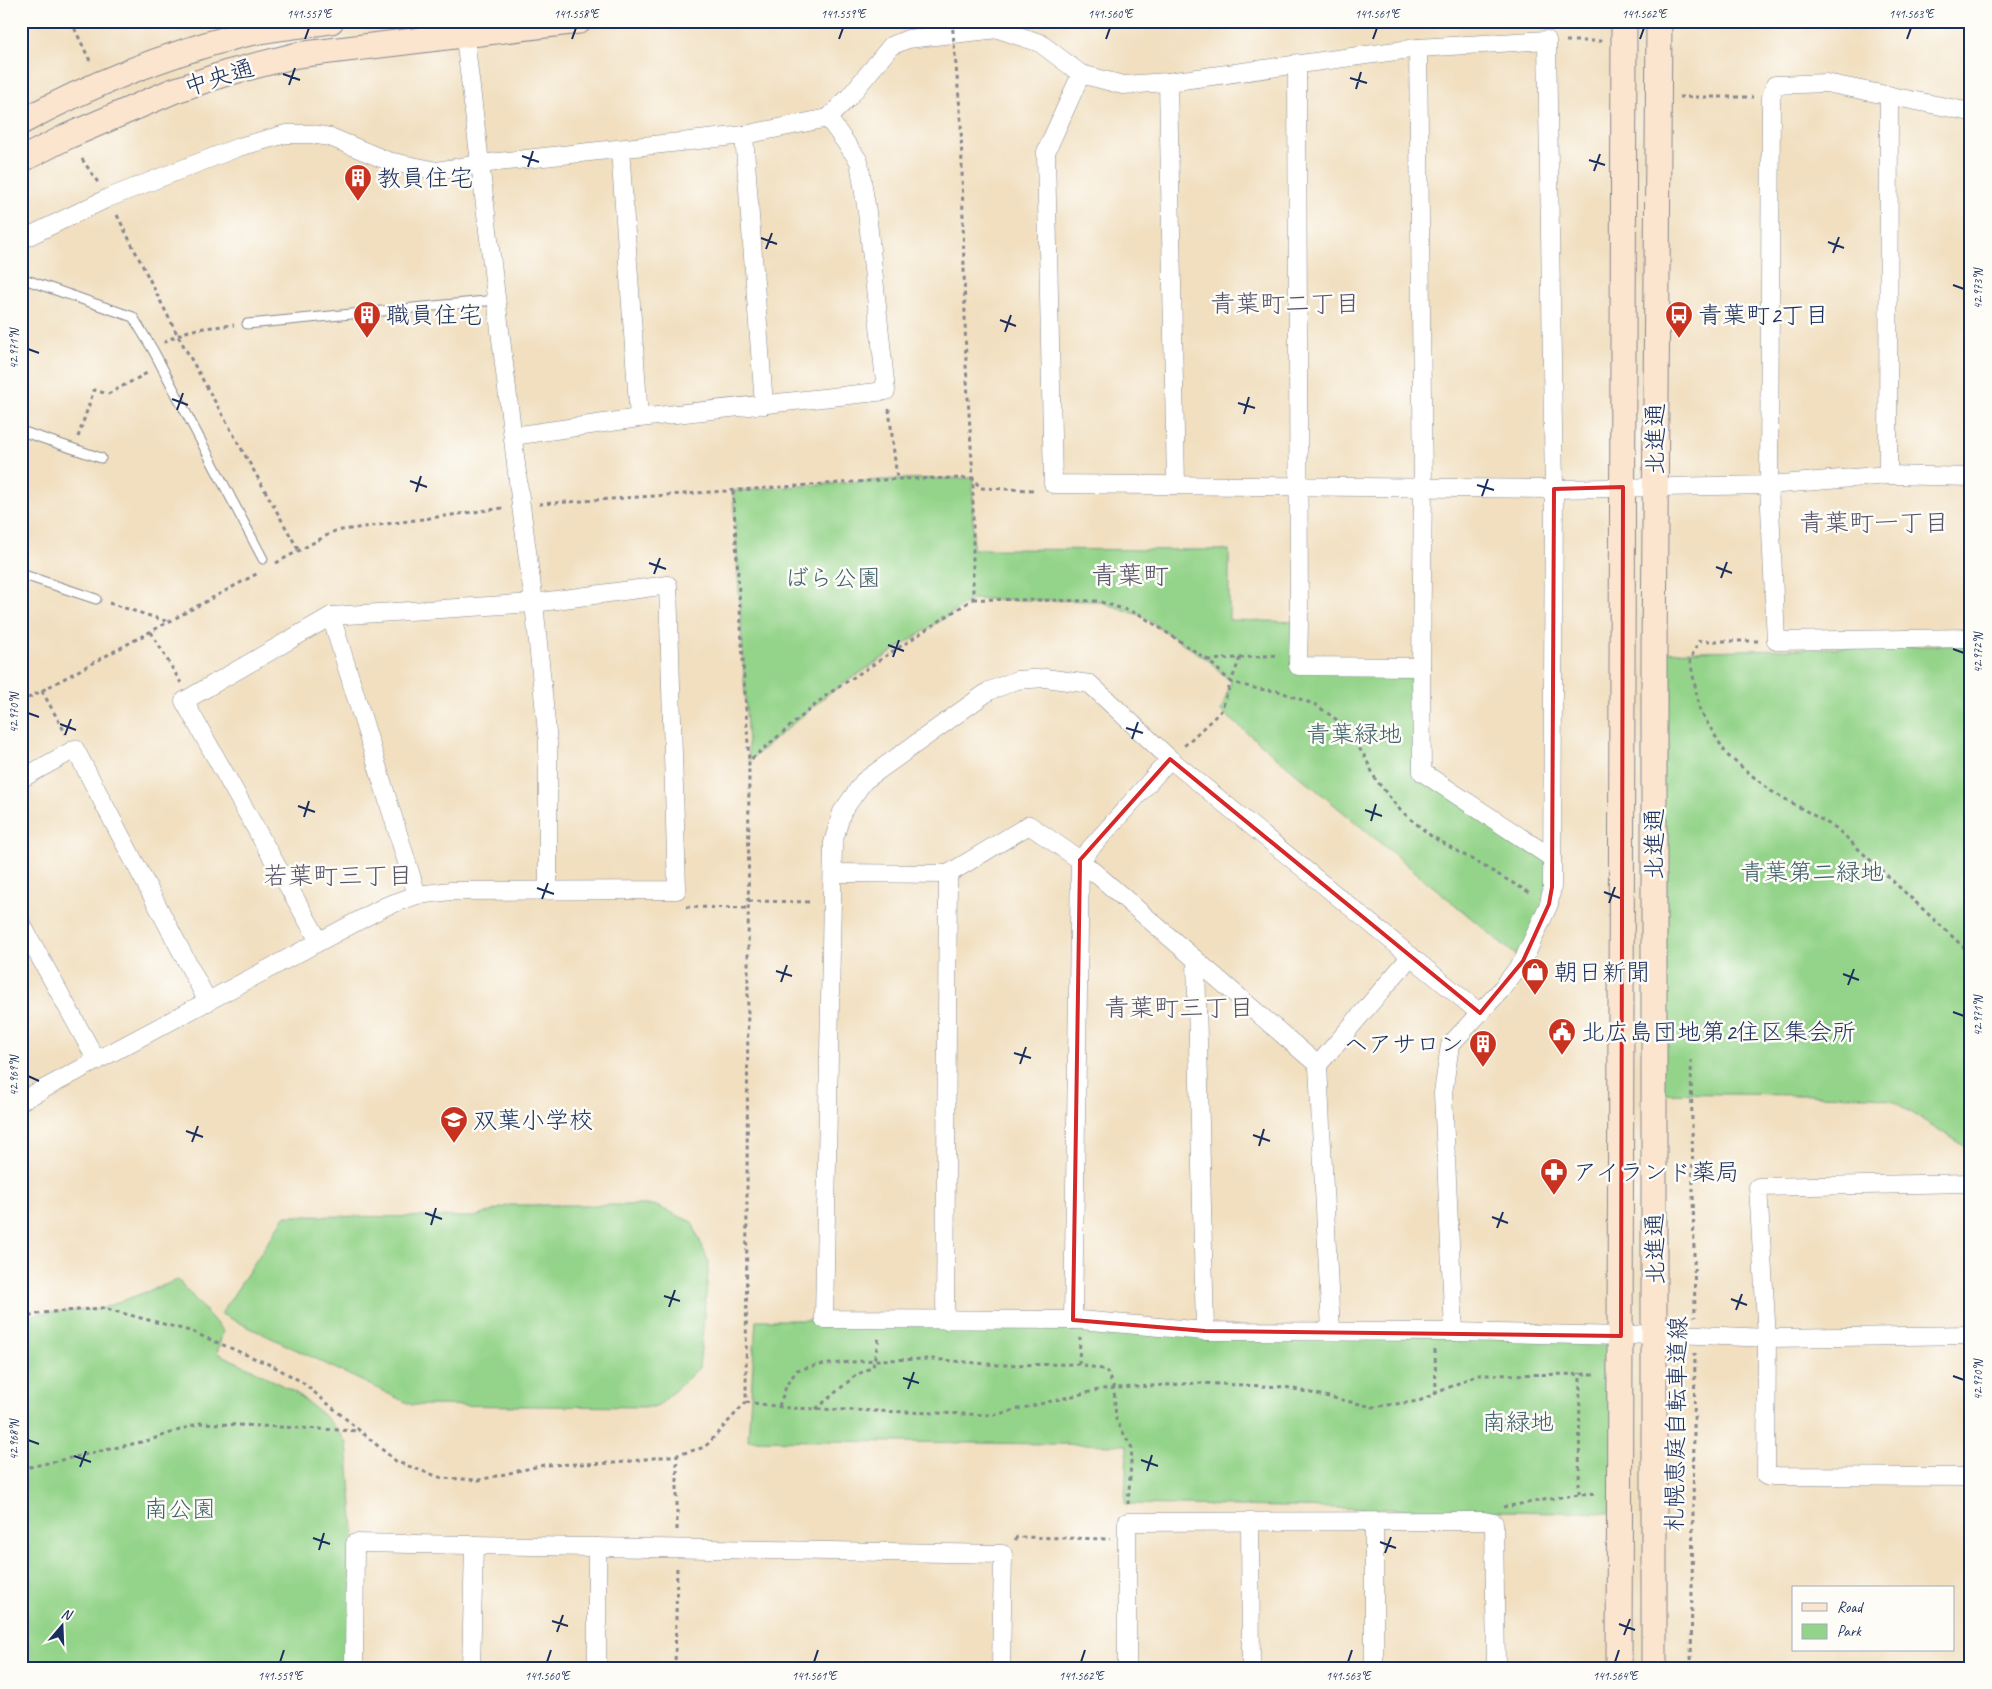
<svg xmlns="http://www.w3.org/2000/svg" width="1992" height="1689" font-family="Caveat,'Klee One',sans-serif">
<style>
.green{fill:#94d48a;stroke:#588274}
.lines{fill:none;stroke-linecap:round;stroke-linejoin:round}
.lane-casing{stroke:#86878f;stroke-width:11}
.street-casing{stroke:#86878f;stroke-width:19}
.secondary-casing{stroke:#86878f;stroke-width:27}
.path{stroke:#86878f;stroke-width:3;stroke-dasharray:4 4;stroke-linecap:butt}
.lane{stroke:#fff;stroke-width:9}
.street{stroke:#fff;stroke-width:18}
.secondary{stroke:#fce5cf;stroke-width:25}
.path-bridge{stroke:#86878f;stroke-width:3;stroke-dasharray:4 4;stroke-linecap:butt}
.marked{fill:none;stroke:#d62828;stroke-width:4;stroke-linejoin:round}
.ticks{fill:none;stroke:#1b2f5e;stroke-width:2}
.labels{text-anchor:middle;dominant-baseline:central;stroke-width:5;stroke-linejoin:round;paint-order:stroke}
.street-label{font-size:24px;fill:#1b2f5e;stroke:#fdfcf7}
.poi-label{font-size:24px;fill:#1b2f5e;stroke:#fdfcf7;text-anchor:start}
.park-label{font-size:24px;fill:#3f616b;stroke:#fdfcf7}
.neighbourhood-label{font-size:25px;fill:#59556b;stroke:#fdfcf7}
.quarter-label{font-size:26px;fill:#59556b;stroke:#fdfcf7}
.neatline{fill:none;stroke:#1b2f5e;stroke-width:2}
.ticks-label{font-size:12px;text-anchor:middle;fill:#1b2f5e}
</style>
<rect width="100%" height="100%" fill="#fdfcf7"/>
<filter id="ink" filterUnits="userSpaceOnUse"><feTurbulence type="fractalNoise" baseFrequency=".02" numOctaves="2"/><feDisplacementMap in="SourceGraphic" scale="10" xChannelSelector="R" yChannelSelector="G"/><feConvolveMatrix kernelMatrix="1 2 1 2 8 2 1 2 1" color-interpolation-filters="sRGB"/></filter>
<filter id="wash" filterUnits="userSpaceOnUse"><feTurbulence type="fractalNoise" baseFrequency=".0096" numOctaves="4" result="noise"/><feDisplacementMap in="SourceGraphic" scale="20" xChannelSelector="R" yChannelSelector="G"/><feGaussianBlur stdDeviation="1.12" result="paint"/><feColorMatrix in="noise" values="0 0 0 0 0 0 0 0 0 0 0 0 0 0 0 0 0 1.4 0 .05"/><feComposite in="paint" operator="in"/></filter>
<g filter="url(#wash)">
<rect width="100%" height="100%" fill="#f1dfc0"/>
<g class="green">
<polygon points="973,478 973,549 1229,550 1229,620 1299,622 1298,666 1421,667 1422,772 1552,858 1552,887 1523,961 1221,711 1231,682 1208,660 1142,616 1098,601 973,599 828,694 749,761 733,491 897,479"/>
<polygon points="1971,645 1971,1150 1893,1101 1872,1096 1653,1093 1654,652"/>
<polygon points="510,1205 654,1205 692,1222 709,1263 699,1368 657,1407 412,1405 221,1314 285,1216 475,1217"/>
<polygon points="178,1280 223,1331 217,1353 252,1369 296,1393 328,1419 347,1443 355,1543 354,1668 21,1668 21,1319 41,1313 103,1308"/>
<polygon points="756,1320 945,1320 1621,1336 1611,1513 1125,1504 1127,1445 748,1440"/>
</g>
</g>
<g filter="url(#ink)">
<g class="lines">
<defs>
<g id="lane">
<polyline points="21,278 133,317 153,350 263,559"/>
<polyline points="247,324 496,300"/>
<polyline points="21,431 101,458"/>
<polyline points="21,574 96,599"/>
</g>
<g id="street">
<polyline points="463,21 521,506 534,603 548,743 548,890"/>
<polyline points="1297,63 1299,622 1298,666 1421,667 1423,486 1418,48"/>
<polyline points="1081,74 1046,152 1053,484 1554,489 1769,485 1888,475 1971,477"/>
<polyline points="1168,82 1176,485"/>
<polyline points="1971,112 1826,83 1775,85 1771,97 1769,485 1776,641 1971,638"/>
<polyline points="744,135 764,405"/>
<polyline points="620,149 639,418"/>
<polyline points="21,240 108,198 239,147 286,134 311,134 330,137 388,161 437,171 480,164 744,135 828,118 849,97 891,46 908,39 998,29 1040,43 1081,74 1123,85 1168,82 1418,48 1547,40 1554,489 1552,887 1549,904 1523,961 1500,991 1450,1045 1443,1093 1454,1332"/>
<polyline points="513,436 639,418 886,391 867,212 859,161 828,118"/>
<polyline points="1888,475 1889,95"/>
<polyline points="331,616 417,895"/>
<polyline points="1421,667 1422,772 1552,858"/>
<polyline points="21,779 75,749 208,1002"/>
<polyline points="833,873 948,874 1029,825 1080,860 1318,1065"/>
<polyline points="21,923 97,1061"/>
<polyline points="1196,960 1205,1331"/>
<polyline points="1480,1013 1170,759 1090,684 1045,678 1017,680 989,691 864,781 842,812 833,843 824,1319 1080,1320 1205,1331 1454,1332 1621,1336 1655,1333 1767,1338 1971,1335"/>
<polyline points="21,1101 386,906 417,895 451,891 677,890 668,585 534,603 331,616 184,701 319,941"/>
<polyline points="1971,1183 1758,1187 1767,1338 1766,1476 1971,1477"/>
<polyline points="945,1320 948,874"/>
<polyline points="1073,1320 1080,860 1170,759"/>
<polyline points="1331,1331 1318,1065 1411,956"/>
<polyline points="1250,1523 1251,1668"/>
<polyline points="1374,1523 1374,1668"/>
<polyline points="354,1668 355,1543 1003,1554 1001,1668"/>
<polyline points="471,1668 474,1545"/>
<polyline points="597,1668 597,1547"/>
<polyline points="1127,1668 1127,1522 1484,1521 1494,1523 1496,1668"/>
</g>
<g id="secondary">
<path d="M 21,122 C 90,85 161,56 237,36 C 267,28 300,26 331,21"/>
<polyline points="21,160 66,137 173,91 227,73 297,55 579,21"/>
<polyline points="1619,1668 1624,21"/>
<polyline points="1654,1668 1654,652 1659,21"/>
</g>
</defs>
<use href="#lane" class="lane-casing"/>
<use href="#street" class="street-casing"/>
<use href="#secondary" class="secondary-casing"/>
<g class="path">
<polyline points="71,21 90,61"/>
<polyline points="1566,41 1602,41"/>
<polyline points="1679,97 1753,97"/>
<polyline points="82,159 99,184"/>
<polyline points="117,215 177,334 299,551"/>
<path d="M 164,343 C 187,327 207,328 234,325"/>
<polyline points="889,409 897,479"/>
<polyline points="78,437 94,390 108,394 149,372"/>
<polyline points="733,491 749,761"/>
<polyline points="539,504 897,479 973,478 980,488 1035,490"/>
<polyline points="276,563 335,531 503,508"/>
<polyline points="973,599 1098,601 1139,614 1208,660 1231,682 1221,711 1183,747"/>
<polyline points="109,603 169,622"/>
<polyline points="151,632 181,683"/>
<polyline points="1758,641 1699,641 1690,660 1700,711 1727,755 1771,791 1836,828 1971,954"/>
<polyline points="1240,658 1231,682 1258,689 1278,691 1316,705 1344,725 1365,757 1376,780 1400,810 1431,836 1532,894"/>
<polyline points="1208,660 1280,655"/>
<polyline points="42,691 66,734"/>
<polyline points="21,702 260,572"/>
<polyline points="749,901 813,902"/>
<polyline points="686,907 749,908"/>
<polyline points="1691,1060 1695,1317"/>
<polyline points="21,1319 41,1313 103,1308 190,1331 273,1366 302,1382 397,1462 442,1478 479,1480 544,1465 616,1463 677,1455 705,1447 746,1402 749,761 828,694 973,599 973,478 966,365 961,121"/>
<polyline points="1435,1350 1436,1393"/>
<polyline points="21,1351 25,1359 21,1374"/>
<polyline points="1079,1364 1080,1337"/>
<polyline points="746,1402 789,1408 994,1415 1102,1389 1198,1383 1285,1387 1373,1407 1419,1401 1476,1375 1597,1374"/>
<polyline points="779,1406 787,1384 797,1370 818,1365 874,1360 932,1359 998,1365 1079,1364 1106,1370 1114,1388 1116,1420 1132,1448 1128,1504"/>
<polyline points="816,1409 856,1375 873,1367 879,1337"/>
<polyline points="21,1469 150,1440 200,1423 359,1431"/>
<polyline points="1579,1494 1580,1373"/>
<polyline points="1503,1507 1579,1494 1598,1493"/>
<polyline points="677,1530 677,1455"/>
<polyline points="1015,1540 1017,1537 1110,1539"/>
<polyline points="675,1668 677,1566"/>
<polyline points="1691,1668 1695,1353"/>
</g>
<use href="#lane" class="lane"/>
<use href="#street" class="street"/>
<use href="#secondary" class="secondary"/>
<polyline class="path-bridge" points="952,21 961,121"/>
</g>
</g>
<path class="marked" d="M 1623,487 L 1621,1336 L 1205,1331 L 1073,1320 L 1080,860 L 1170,759 L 1480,1013 L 1523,961 L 1549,904 L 1552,887 L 1554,489 Z"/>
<path class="ticks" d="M 305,39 L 309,28M 572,39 L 576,28M 839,39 L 843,28M 1106,39 L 1110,28M 1373,39 L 1377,28M 1640,39 L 1644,28M 1907,39 L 1911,28M 283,74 L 300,80M 1350,78 L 1367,83M 289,85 L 295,68M 1356,89 L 1361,72M 522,156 L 539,162M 1589,160 L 1605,165M 528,167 L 533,151M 1594,171 L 1600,154M 761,238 L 777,244M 1828,242 L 1844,248M 766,249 L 772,233M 1833,253 L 1839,237M 1953,285 L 1964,289M 1000,320 L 1016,326M 1005,332 L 1011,315M 28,349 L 39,353M 172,399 L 188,405M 1238,403 L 1255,408M 177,410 L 183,393M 1244,414 L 1249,397M 410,481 L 427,487M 1477,485 L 1494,490M 416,492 L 421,476M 1482,496 L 1488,479M 649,563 L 666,569M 1716,567 L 1732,573M 654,574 L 660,558M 1721,578 L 1727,562M 888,645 L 904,651M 1953,649 L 1964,653M 893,657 L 899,640M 28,713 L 39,717M 60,724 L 76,730M 1126,728 L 1143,733M 65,735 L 71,719M 1132,739 L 1138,722M 298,806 L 315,812M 1365,810 L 1382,816M 304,817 L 309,801M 1371,821 L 1376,804M 537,888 L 554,894M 1604,892 L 1620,898M 542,899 L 548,883M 1609,903 L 1615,887M 776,971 L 792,976M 1843,974 L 1859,980M 781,982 L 787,965M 1848,985 L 1854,969M 1953,1012 L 1964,1016M 1014,1053 L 1031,1058M 1020,1064 L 1026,1047M 28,1076 L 39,1081M 186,1131 L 203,1137M 1253,1135 L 1270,1141M 192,1142 L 198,1126M 1259,1146 L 1264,1129M 425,1213 L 442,1219M 1492,1217 L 1508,1223M 431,1225 L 436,1208M 1497,1228 L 1503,1212M 664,1296 L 680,1301M 1731,1299 L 1747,1305M 669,1307 L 675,1290M 1736,1310 L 1742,1294M 1953,1376 L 1964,1380M 903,1378 L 919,1383M 908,1389 L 914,1372M 28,1440 L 39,1444M 74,1456 L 91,1462M 1141,1460 L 1158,1466M 80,1467 L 86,1451M 1147,1471 L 1152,1455M 313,1538 L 330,1544M 1380,1542 L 1396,1548M 319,1550 L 324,1533M 1385,1553 L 1391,1537M 552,1621 L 568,1626M 1619,1624 L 1635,1630M 557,1632 L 563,1615M 1624,1635 L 1630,1619M 280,1662 L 284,1650M 547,1662 L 551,1650M 814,1662 L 818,1650M 1081,1662 L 1085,1650M 1348,1662 L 1352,1650M 1615,1662 L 1619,1650"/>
<defs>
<symbol id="building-pin" viewBox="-11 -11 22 30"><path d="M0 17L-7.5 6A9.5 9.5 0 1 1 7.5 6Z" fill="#c8321e" stroke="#fdfcf7"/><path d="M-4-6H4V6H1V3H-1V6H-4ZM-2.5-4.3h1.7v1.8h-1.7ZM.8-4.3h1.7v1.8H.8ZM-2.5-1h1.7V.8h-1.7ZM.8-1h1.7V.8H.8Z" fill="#fff"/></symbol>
<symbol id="bus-pin" viewBox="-11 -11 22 30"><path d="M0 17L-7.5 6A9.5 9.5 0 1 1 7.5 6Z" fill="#c8321e" stroke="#fdfcf7"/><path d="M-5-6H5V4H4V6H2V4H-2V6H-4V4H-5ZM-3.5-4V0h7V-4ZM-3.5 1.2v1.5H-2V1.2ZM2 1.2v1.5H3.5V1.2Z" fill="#fff"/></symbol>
<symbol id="shop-pin" viewBox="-11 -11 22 30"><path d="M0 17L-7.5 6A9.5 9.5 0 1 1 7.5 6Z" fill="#c8321e" stroke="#fdfcf7"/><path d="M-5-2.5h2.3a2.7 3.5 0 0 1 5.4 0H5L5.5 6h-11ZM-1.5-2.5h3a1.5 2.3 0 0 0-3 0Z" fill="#fff"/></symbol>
<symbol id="civic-pin" viewBox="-11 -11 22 30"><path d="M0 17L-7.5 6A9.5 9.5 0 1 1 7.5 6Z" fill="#c8321e" stroke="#fdfcf7"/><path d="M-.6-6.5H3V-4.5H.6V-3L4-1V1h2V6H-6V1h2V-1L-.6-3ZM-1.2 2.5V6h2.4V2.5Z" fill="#fff"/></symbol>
<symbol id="school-pin" viewBox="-11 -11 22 30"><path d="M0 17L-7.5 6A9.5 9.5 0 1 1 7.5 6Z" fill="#c8321e" stroke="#fdfcf7"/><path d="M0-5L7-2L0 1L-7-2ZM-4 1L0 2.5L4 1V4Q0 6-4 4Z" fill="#fff"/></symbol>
<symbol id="pharmacy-pin" viewBox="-11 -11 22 30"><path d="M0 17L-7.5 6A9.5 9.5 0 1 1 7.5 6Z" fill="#c8321e" stroke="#fdfcf7"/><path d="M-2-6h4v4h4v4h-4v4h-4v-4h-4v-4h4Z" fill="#fff"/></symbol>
</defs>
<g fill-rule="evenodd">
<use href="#building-pin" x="342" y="162" width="32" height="43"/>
<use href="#building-pin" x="351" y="299" width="32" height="43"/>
<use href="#bus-pin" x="1663" y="299" width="32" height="43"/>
<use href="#shop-pin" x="1519" y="956" width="32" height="43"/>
<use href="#civic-pin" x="1546" y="1016" width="32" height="43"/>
<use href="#building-pin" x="1467" y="1028" width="32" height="43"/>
<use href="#school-pin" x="438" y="1104" width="32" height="43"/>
<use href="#pharmacy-pin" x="1538" y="1156" width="32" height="43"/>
</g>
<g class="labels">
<g class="street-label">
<text transform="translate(219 77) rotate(-17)">中央通</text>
<text transform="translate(1655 439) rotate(-90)">北進通</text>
<text transform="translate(1654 844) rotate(-90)">北進通</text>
<text transform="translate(1655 1249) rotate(-91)">北進通</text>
<text transform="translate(1676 1424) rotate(-89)">札幌恵庭自転車道線</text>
</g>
<g class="poi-label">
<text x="377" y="178">教員住宅</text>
<text x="386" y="315">職員住宅</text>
<text x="1698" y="315">青葉町2丁目</text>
<text x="1554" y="972">朝日新聞</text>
<text x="1581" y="1032">北広島団地第2住区集会所</text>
<text x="1464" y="1044" text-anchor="end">ヘアサロン</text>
<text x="473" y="1120">双葉小学校</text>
<text x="1573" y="1172">アイランド薬局</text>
</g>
<g class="park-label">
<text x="833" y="578">ばら公園</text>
<text x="1354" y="734">青葉緑地</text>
<text x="1812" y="872">青葉第二緑地</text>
<text x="1518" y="1422">南緑地</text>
<text x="180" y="1509">南公園</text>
</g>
<g class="neighbourhood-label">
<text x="1285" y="304">青葉町二丁目</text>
<text x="1874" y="523">青葉町一丁目</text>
<text x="338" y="876">若葉町三丁目</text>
<text x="1179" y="1008">青葉町三丁目</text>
</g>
<g class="quarter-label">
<text x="1130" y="575">青葉町</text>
</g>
</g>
<rect width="1992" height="1689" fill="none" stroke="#fdfcf7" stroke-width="55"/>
<rect x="1792" y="1586" width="162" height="65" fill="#fdfcf7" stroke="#a3aaba"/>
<rect x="1802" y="1603" width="25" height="8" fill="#fce5cf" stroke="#a3aaba"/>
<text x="1837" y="1612" font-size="15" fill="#1b2f5e">Road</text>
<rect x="1802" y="1624" width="25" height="15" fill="#94d48a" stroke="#a3aaba"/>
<text x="1837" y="1636" font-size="15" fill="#1b2f5e">Park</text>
<g transform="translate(62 1626) rotate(19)" stroke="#fdfcf7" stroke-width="4" paint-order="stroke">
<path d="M0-4L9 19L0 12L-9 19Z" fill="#1b2f5e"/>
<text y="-8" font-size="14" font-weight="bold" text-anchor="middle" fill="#1b2f5e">N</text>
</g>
<rect x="28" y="28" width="1936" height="1634" class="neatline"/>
<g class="ticks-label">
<text x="309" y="18">141.557°E</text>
<text x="576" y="18">141.558°E</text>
<text x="843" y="18">141.559°E</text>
<text x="1110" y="18">141.560°E</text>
<text x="1377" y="18">141.561°E</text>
<text x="1644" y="18">141.562°E</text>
<text x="1911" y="18">141.563°E</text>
<text transform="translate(1978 289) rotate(-90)" y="4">42.973°N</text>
<text transform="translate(14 349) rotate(-90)" y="4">42.971°N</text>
<text transform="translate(1978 653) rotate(-90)" y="4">42.972°N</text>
<text transform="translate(14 713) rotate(-90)" y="4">42.970°N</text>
<text transform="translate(1978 1016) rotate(-90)" y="4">42.971°N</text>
<text transform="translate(14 1076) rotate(-90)" y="4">42.969°N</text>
<text transform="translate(1978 1380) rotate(-90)" y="4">42.970°N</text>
<text transform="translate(14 1440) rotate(-90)" y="4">42.968°N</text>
<text x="280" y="1680">141.559°E</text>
<text x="547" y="1680">141.560°E</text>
<text x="814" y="1680">141.561°E</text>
<text x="1081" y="1680">141.562°E</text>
<text x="1348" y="1680">141.563°E</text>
<text x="1615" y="1680">141.564°E</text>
</g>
</svg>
